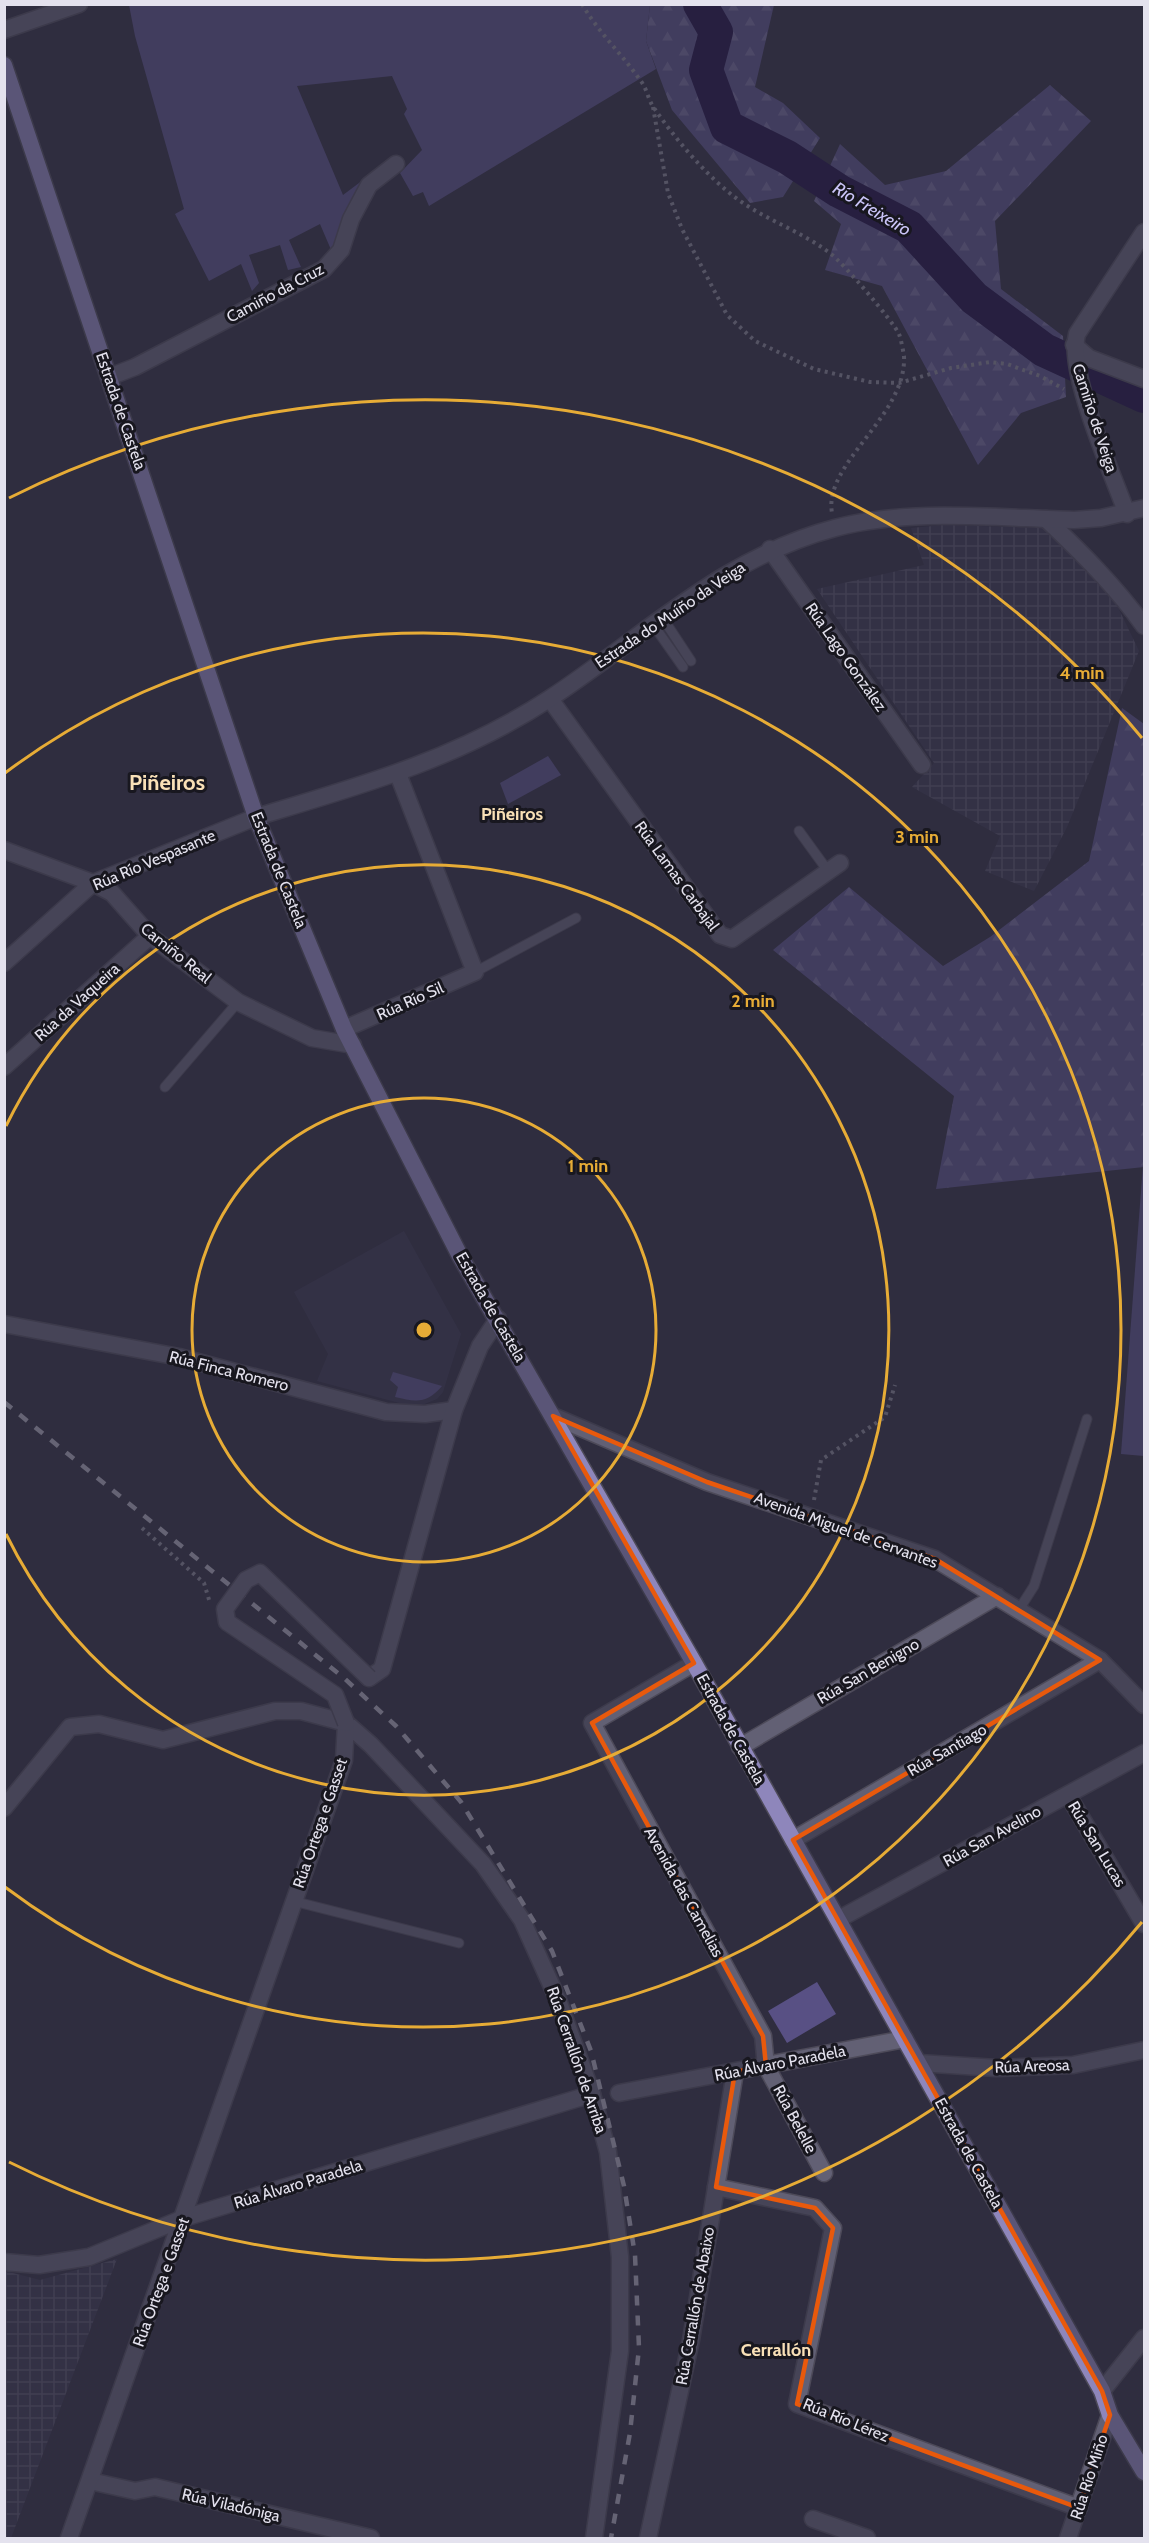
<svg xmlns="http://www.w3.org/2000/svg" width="1149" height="2543" font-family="Cabin,sans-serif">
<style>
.built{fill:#39364d}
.industrial{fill:url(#industrial-grid)}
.green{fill:#585084}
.forest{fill:url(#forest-firs)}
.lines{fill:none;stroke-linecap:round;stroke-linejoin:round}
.river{stroke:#1d0f40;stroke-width:34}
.service-casing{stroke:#4d4a59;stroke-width:11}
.minor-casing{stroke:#4d4a59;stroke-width:19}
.tertiary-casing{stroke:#4d4a59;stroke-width:19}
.primary-casing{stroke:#4d4a59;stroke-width:19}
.path{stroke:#82808f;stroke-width:4;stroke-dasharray:3 4.5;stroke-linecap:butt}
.service{stroke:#626074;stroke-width:9}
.minor{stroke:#626074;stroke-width:16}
.tertiary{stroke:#626074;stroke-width:16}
.primary{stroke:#8e86bb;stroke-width:16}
.rail{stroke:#a7a5b3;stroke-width:4.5;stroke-dasharray:10 10;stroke-linecap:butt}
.minor-bridge-casing{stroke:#4d4a59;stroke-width:19;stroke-linecap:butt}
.minor-bridge{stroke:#626074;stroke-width:16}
.marked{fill:none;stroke:#e8590c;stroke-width:4.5;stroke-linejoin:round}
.ring{fill:none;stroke:#e7ac36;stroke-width:3}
.labels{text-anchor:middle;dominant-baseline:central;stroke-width:6;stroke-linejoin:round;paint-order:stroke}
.street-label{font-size:16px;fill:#e4e2ee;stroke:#18171f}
.water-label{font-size:18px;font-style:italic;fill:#cbc5f8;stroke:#18171f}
.neighbourhood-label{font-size:18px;font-weight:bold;fill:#f9e0b7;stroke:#18171f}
.district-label{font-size:22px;font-weight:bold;fill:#f9e0b7;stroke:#18171f}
.centre{fill:#e7ac36;stroke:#18171f;stroke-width:3}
.ring-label{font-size:18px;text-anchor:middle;font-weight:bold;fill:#e7ac36;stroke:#18171f;stroke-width:6;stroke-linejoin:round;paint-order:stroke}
</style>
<defs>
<pattern id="industrial-grid" width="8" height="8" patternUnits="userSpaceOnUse" patternTransform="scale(1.5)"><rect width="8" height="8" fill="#39364d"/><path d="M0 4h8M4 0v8" fill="none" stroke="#565367"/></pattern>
<pattern id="forest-firs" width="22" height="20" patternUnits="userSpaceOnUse" patternTransform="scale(1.5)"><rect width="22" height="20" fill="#585084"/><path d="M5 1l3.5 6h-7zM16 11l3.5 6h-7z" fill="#706996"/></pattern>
</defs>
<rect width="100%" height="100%" fill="#2f2d3f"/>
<polygon class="built" points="404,1231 461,1334 443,1392 437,1399 422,1405 407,1405 317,1381 328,1354 294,1292"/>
<g class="industrial">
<polygon points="944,525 1044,528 1114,599 1139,651 1067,827 1034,891 985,871 1000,836 912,787 934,763 817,589 924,565 911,528"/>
<polygon points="117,2259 11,2538 5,2538 5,2271 40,2280"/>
</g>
<g class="green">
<polygon points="129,5 650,5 646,41 656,69 429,206 423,192 413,196 400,173 422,150 404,114 407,109 392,76 297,86 343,195 367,177 332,252 320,224 289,240 301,267 288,270 280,245 249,255 259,283 252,291 241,264 209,281 175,214 184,209 135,36"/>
<polygon points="548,756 561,775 508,804 500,783"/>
<polygon points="1143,1165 1144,1165 1144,1456 1121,1454"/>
<path d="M 393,1372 L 442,1386 C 427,1404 416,1402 395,1397 L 398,1387 L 390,1380 Z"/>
<polygon points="817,1982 836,2014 787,2043 768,2011"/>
</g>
<g class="forest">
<polygon points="650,5 774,5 755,87 783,103 820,138 783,197 750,203 672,110 646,41"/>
<polygon points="1050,85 1091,121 995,221 1001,289 1063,336 1066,397 1021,413 978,465 882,286 825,270 841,224 814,201 840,144 885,185 946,171"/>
<polygon points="1122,708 1144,724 1144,1167 936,1189 954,1096 773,950 849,887 943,966 990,937 1089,861"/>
</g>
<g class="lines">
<polyline class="river" points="700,4 716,32 706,70 727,127 787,157 839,191 909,227 974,298 1044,350 1144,396"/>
<defs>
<g id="service">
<polyline points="662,617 691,661"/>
<polyline points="652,623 683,667"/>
<polyline points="799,831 828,871"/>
<polyline points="475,972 576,918"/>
<polyline points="165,1087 238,1002"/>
<polyline points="1018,1611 1034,1586 1087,1419"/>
<polyline points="293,1901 459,1943"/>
</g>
<g id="minor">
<polyline points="4,30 79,4"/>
<polyline points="1074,345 1089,358 1144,379"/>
<polyline points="109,377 135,367 324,269 341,250 351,219 369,185 396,164"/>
<path d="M 1127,514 C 1112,472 1067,373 1077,334 L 1144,232"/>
<path d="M 1046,519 C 1082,553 1116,587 1144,626"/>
<polyline points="770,549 922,765"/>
<polyline points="550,699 720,935 732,939 840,863"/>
<polyline points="4,850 93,883 112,893 150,936 238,1002 312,1038 353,1045"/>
<polyline points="4,963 93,883 256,817"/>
<polyline points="344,1029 475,972 398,774"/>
<polyline points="4,1067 150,936"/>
<polyline points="4,1324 179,1357 386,1412 425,1414 454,1410"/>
<polyline points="694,1663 592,1723 763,2036 766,2066 824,2173"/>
<polyline points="369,1678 382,1669 454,1410 480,1346 498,1319"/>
<polyline points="740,1747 997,1596"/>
<polyline points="1068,1795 1144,1924"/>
<polyline points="4,1808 70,1727 99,1724 163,1740 275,1711 301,1711 346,1723 371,1745 483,1864 522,1920 558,2000 592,2094 608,2152 620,2257 620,2351 594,2538"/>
<polyline points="793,1840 1100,1660"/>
<polyline points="839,1919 1144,1753"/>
<polyline points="919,2063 996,2068 1073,2065 1144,2050"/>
<polyline points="619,2093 905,2039"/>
<polyline points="716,2187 815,2208 833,2228 797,2404 1079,2508"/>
<polyline points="4,2262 39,2265 89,2257 184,2218 592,2094"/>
<polyline points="1102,2391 1144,2338"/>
<polyline points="90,2481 135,2491 155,2487 371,2538"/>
<polyline points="813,2519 867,2538"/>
<polyline points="69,2538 344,1760 346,1723"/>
<polyline points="648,2538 691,2340 735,2072"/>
<polyline points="1068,2538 1110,2415"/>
</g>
<g id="tertiary">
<path d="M 256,817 C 360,786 457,759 549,699 C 644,637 721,558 835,528 C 909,508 997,518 1074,520 L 1101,518 L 1144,508"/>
<polyline points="553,1416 707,1482 935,1559 1100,1660 1144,1705"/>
</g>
<polyline id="primary" points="4,65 256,817 344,1029 460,1256 694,1663 1102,2391 1110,2415 1144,2472"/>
</defs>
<use href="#service" class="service-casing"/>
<use href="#minor" class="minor-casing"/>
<use href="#tertiary" class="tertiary-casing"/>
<use href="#primary" class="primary-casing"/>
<g class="path">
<path d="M 582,4 C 598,32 622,54 640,80 C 647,88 648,100 654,108 C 674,137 700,168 726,190 C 758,218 799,229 831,254 C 844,264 892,320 899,334 C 901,339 903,350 904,356 C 907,416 823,463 832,513"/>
<polyline points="653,107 668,193 682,229 727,315 755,341 814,369 870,382 899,383 951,368 990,362 1007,364 1040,376 1064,389"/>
<polyline points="814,1500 821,1460 885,1417 895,1385"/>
<polyline points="142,1528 204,1583 210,1603"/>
</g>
<use href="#service" class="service"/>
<use href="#minor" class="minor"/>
<use href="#tertiary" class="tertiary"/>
<use href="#primary" class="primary"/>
<polyline class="rail" points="4,1402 345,1679 396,1726 461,1802 552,1951 591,2051 624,2186 635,2255 639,2348 630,2433 611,2538"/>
<defs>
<polyline id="minor-bridge" points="346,1723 335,1695 227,1622 225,1609 246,1580 260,1573 369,1678"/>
</defs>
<use href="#minor-bridge" class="minor-bridge-casing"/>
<use href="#minor-bridge" class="minor-bridge"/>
</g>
<path d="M0 0H1149V2543H0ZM 553,1416 L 707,1482 L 935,1559 L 1100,1660 L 793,1840 L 1102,2391 L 1110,2415 L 1079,2508 L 797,2404 L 833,2228 L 815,2208 L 716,2187 L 735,2072 L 766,2066 L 763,2036 L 592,1723 L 694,1663 Z" fill="#2f2d3f" fill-opacity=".55" fill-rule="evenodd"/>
<path class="marked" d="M 553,1416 L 707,1482 L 935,1559 L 1100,1660 L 793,1840 L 1102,2391 L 1110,2415 L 1079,2508 L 797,2404 L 833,2228 L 815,2208 L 716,2187 L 735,2072 L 766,2066 L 763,2036 L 592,1723 L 694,1663 Z"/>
<g class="ring">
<circle cx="424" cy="1330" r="232"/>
<path d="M6 1126A465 465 0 1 1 6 1534"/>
<path d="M5 773A697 697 0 1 1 5 1887"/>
<path d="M1142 1922A930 930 0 0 1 9 2162M9 498A930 930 0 0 1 1142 738"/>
</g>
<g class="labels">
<g class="street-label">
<text transform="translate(275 293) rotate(-28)">Camiño da Cruz</text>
<text transform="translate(121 411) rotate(71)">Estrada de Castela</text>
<text transform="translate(1095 418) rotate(72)">Camiño de Veiga</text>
<text transform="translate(670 615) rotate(-34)">Estrada do Muíño da Veiga</text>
<text transform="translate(846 657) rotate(55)">Rúa Lago González</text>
<text transform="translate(154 860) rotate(-23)">Rúa Río Vespasante</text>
<text transform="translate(279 870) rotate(68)">Estrada de Castela</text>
<text transform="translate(677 876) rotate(54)">Rúa Lamas Carbajal</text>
<text transform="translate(176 953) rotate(39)">Camiño Real</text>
<text transform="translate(410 1001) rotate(-24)">Rúa Río Sil</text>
<text transform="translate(77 1002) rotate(-42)">Rúa da Vaqueira</text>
<text transform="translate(491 1307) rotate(60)">Estrada de Castela</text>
<text transform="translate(229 1371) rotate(14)">Rúa Finca Romero</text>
<text transform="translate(846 1530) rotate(20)">Avenida Miguel de Cervantes</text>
<text transform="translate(868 1671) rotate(-30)">Rúa San Benigno</text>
<text transform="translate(731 1729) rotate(61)">Estrada de Castela</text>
<text transform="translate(947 1750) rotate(-30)">Rúa Santiago</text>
<text transform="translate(320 1823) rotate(-71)">Rúa Ortega e Gasset</text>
<text transform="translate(992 1836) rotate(-29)">Rúa San Avelino</text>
<text transform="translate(1097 1844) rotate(59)">Rúa San Lucas</text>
<text transform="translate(684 1892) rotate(61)">Avenida das Camelias</text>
<text transform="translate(577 2060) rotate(71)">Rúa Cerrallón de Arriba</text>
<text transform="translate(780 2063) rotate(-11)">Rúa Álvaro Paradela</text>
<text transform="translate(1032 2066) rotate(-2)">Rúa Areosa</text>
<text transform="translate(795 2119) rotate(62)">Rúa Belelle</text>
<text transform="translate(969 2153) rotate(61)">Estrada de Castela</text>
<text transform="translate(298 2184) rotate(-17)">Rúa Álvaro Paradela</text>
<text transform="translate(161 2282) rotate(-70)">Rúa Ortega e Gasset</text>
<text transform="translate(695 2306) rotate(-80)">Rúa Cerrallón de Abaixo</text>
<text transform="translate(846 2420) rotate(22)">Rúa Río Lérez</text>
<text transform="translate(1089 2477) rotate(-72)">Rúa Río Miño</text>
<text transform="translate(231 2505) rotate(13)">Rúa Viladóniga</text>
</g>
<g class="water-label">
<text transform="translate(872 209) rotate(31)">Río Freixeiro</text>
</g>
<g class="neighbourhood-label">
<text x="512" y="814">Piñeiros</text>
<text x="776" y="2350">Cerrallón</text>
</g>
<g class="district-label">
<text x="167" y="782">Piñeiros</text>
</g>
</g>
<circle cx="424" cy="1330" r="9" class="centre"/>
<g class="ring-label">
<text x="1082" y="679">4 min</text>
<text x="917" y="843">3 min</text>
<text x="753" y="1007">2 min</text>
<text x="588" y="1172">1 min</text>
</g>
<rect width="1149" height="2543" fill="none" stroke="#e4e2ee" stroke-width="12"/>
</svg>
